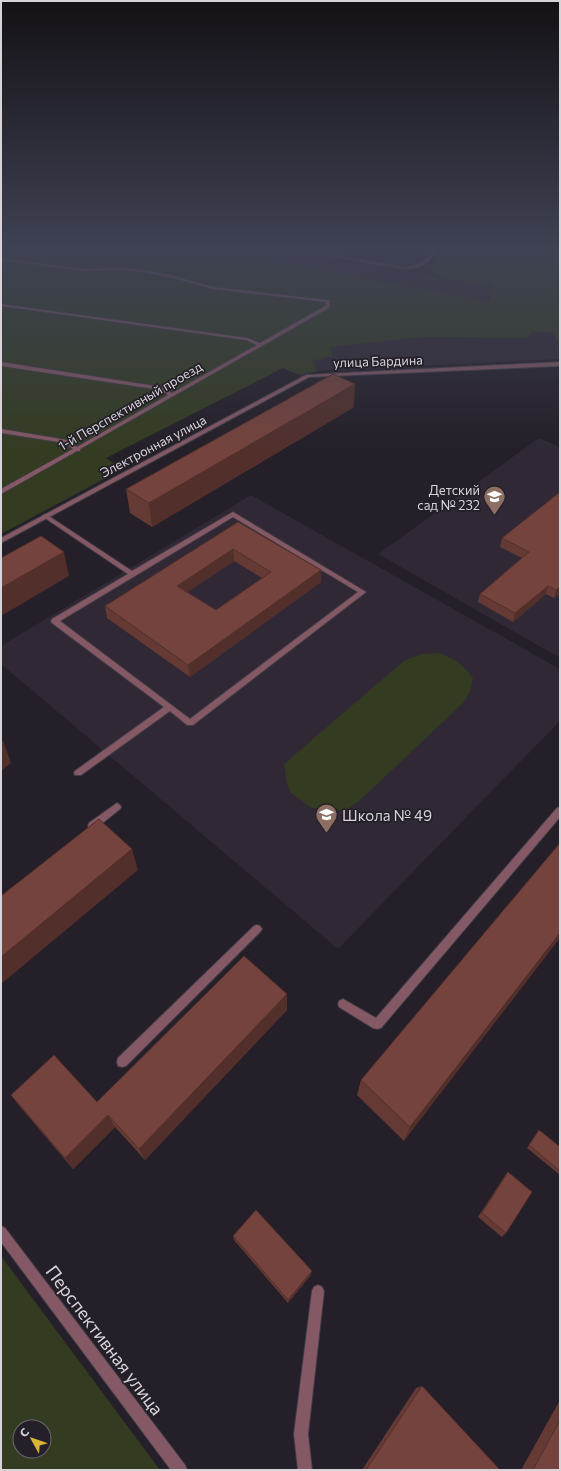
<svg xmlns="http://www.w3.org/2000/svg" width="561" height="1471" font-family="Commissioner,sans-serif">
<style>
.built{fill:#302835}
.green{fill:#333c21;fill-rule:evenodd}
.lines{fill:none;stroke-linecap:round;stroke-linejoin:round}
.service-casing{stroke:#403c44;stroke-width:2}
.minor-casing{stroke:#403c44;stroke-width:2}
.tertiary-casing{stroke:#403c44;stroke-width:2}
.service{fill:#845965;fill-rule:evenodd}
.minor{fill:#845965;fill-rule:evenodd}
.tertiary{fill:#845965;fill-rule:evenodd}
.wall{fill:#653a34;fill-rule:evenodd}
.shaded-wall{fill:#522f2b}
.building{fill:#75433d;stroke:#522f2b;fill-rule:evenodd}
.labels{text-anchor:middle;dominant-baseline:central;stroke-width:3.5;stroke-linejoin:round;paint-order:stroke}
.far-street-label{font-size:13px;fill:#d6d3d9;stroke:#241f28}
.far-poi-label{font-size:13px;fill:#d6d3d9;stroke:#241f28;text-anchor:end}
.poi-label{font-size:15px;fill:#d6d3d9;stroke:#241f28;text-anchor:start}
.near-street-label{font-size:18px;fill:#d6d3d9;stroke:#241f28}
</style>
<rect width="100%" height="100%" fill="#241f28"/>
<g class="built">
<polygon points="201,247 256,247 416,272 447,279 493,285 489,301 360,278 360,277"/>
<polygon points="533,331 553,333 560,345 560,359 318,371 313,361 332,356 329,347 423,337 527,338"/>
<polygon points="539,438 560,447 560,658 378,554"/>
<polygon points="251,495 560,669 560,721 338,949 1,664 1,646"/>
</g>
<g class="green">
<polygon points="1,247 201,247 361,277 361,278 489,301 493,285 447,279 431,271 432,266 446,247 560,247 560,345 553,333 533,331 527,338 423,337 330,347 333,356 313,361 318,371 299,375 283,368 106,458 123,469 1,534"/>
<path d="M 439,653 C 454,659 465,665 473,679 L 470,691 L 463,703 L 358,802 L 345,810 L 312,808 L 291,793 L 287,784 L 284,764 L 405,660 L 422,654 Z"/>
<path d="M 1,1256 L 160,1470 L 1,1470 ZM 20,1427 L 44,1427 L 44,1451 L 20,1451 Z"/>
</g>
<g class="lines">
<defs>
<g id="service">
<polygon points="1,258 83,269 119,268 143,270 174,276 213,287 328,300 330,301 329,308 80,449 80,451 77,451 1,494 1,489 73,449 65,443 1,433 1,429 67,440 77,447 168,395 161,390 1,366 1,362 162,387 172,393 257,345 246,340 1,306 1,304 247,338 260,343 325,306 326,302 213,289 173,278 143,272 119,270 83,271 1,260"/>
<path d="M 233,512 L 366,592 L 193,725 L 187,725 L 170,711 L 81,775 L 75,775 L 74,773 L 75,771 L 164,707 L 52,623 L 51,621 L 52,619 L 128,574 L 42,516 L 45,514 L 47,515 L 132,571 ZM 233,517 L 358,592 L 190,719 L 60,621 Z"/>
<polygon points="117,803 120,805 121,807 120,809 95,829 92,830 89,829 88,826 89,823"/>
<polygon points="560,807 560,817 381,1028 377,1029 373,1028 339,1007 338,1004 339,1001 343,999 376,1018 557,808"/>
<polygon points="257,925 260,926 262,929 260,932 126,1066 122,1067 118,1066 117,1062 118,1058 254,926"/>
<polygon points="318,1285 322,1287 324,1291 308,1434 312,1470 298,1470 294,1434 312,1291 314,1287"/>
</g>
<g id="minor">
<path d="M 278,247 L 288,247 L 403,267 C 421,266 425,261 436,247 L 440,247 C 428,263 423,269 403,269 Z"/>
<polygon points="560,362 560,366 309,377 1,543 1,538 306,375"/>
</g>
<polygon id="tertiary" points="1,1226 5,1228 185,1465 187,1470 171,1470 1,1242"/>
</defs>
<use href="#service" class="service-casing"/>
<use href="#minor" class="minor-casing"/>
<use href="#tertiary" class="tertiary-casing"/>
<use href="#service" class="service"/>
<use href="#minor" class="minor"/>
<use href="#tertiary" class="tertiary"/>
</g>
<g class="wall">
<polygon points="354,407 152,527 130,513 126,489"/>
<polygon points="560,492 560,593 554,598 546,594 513,622 478,602 480,594 522,558 500,547 502,538"/>
<path d="M 238,522 L 321,570 L 321,582 L 190,677 L 107,618 L 105,606 ZM 234,561 L 262,578 L 216,610 L 187,592 Z"/>
<polygon points="560,843 404,1141 357,1095 361,1080"/>
<polygon points="287,994 287,1010 145,1160 115,1127 73,1169 21,1108 11,1095 97,1102"/>
<polygon points="539,1130 560,1147 560,1175 527,1148"/>
<polygon points="508,1172 506,1233 502,1237 478,1217 504,1177"/>
<polygon points="233,1236 311,1275 288,1303 234,1240"/>
<polygon points="422,1386 500,1470 362,1470 416,1388"/>
<polygon points="560,1400 560,1470 521,1470"/>
</g>
<g class="shaded-wall">
<polygon points="355,384 354,407 152,527 149,503"/>
<polygon points="233,549 234,561 179,598 177,586"/>
<polygon points="64,552 69,576 1,616 1,588"/>
<polygon points="321,570 321,582 190,677 188,665"/>
<polygon points="548,586 546,594 513,622 515,613"/>
<polygon points="560,587 560,593 554,598 556,590"/>
<polygon points="3,741 11,763 1,771 1,742"/>
<polygon points="132,849 138,870 1,984 1,957"/>
<polygon points="560,933 560,938 404,1141 410,1127"/>
<polygon points="287,994 287,1010 145,1160 139,1149"/>
<polygon points="108,1115 115,1127 73,1169 65,1158"/>
<polygon points="312,1271 311,1275 288,1303 288,1300"/>
</g>
<g class="building">
<polygon points="333,374 355,384 149,503 126,489"/>
<polygon points="560,492 560,587 556,590 548,586 515,613 480,594 529,552 502,538"/>
<path d="M 238,522 L 321,570 L 188,665 L 105,606 ZM 233,549 L 271,572 L 216,610 L 177,586 Z"/>
<polygon points="41,536 64,552 1,588 1,558"/>
<polygon points="99,819 132,849 1,957 1,896"/>
<polygon points="560,843 560,933 410,1127 361,1080"/>
<polygon points="244,956 287,994 139,1149 108,1115 65,1158 11,1095 54,1055 97,1102"/>
<polygon points="539,1130 560,1147 560,1171 529,1145"/>
<polygon points="508,1172 532,1192 506,1233 482,1213"/>
<polygon points="256,1210 312,1271 288,1300 233,1236"/>
<polygon points="422,1386 500,1470 366,1470"/>
<polygon points="560,1420 560,1470 533,1470"/>
</g>
<linearGradient id="sky" x2="0" y2="1"><stop stop-color="#141116"/><stop offset="0.55" stop-color="#3f4253"/><stop offset="1" stop-color="#3f4253" stop-opacity="0"/></linearGradient>
<rect width="561" height="453" fill="url(#sky)"/>
<defs>
<symbol id="school-pin" viewBox="-11 -11 22 30"><path d="M0 17L-7.5 6A9.5 9.5 0 1 1 7.5 6Z" fill="#8d6e63" stroke="#241f28"/><path d="M0-5L7-2L0 1L-7-2ZM-4 1L0 2.5L4 1V4Q0 6-4 4Z" fill="#fff"/></symbol>
</defs>
<g fill-rule="evenodd">
<use href="#school-pin" x="482" y="484" width="25" height="34"/>
<use href="#school-pin" x="314" y="802" width="25" height="34"/>
</g>
<g class="labels">
<g class="far-street-label">
<text transform="translate(378 361) rotate(-2)">улица Бардина</text>
<text transform="translate(130 406) rotate(-30)">1-й Перспективный проезд</text>
<text transform="translate(153 446) rotate(-28)">Электронная улица</text>
</g>
<g class="far-poi-label">
<text x="480" y="490">Детский<tspan x="480" dy="15">сад № 232</tspan></text>
</g>
<g class="poi-label">
<text x="342" y="815">Школа № 49</text>
</g>
<g class="near-street-label">
<text transform="translate(105 1340) rotate(53)">Перспективная улица</text>
</g>
</g>
<rect width="561" height="1471" fill="none" stroke="#d6d3d9" stroke-width="4"/>
<g transform="translate(32 1439) rotate(310)"><circle r="19" fill="#241f28" stroke="#6b676f"/>
<path d="M0-3L7 15L0 10L-7 15Z" fill="#d7b434"/>
<text y="-6" font-size="11" font-weight="bold" text-anchor="middle" fill="#d6d3d9">С</text>
</g>
</svg>
